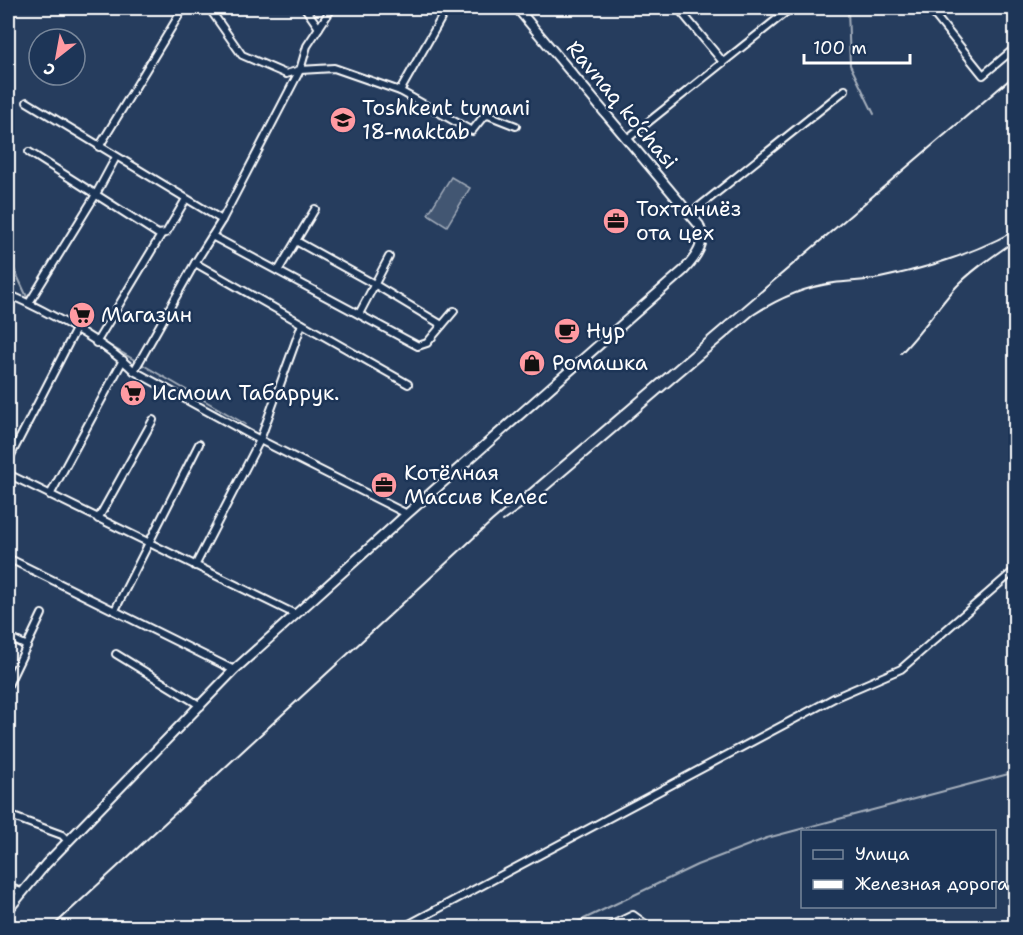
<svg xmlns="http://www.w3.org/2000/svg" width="1023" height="935" font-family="'Shantell Sans',sans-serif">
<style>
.green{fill:#425672;stroke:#a0aab8;stroke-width:1.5}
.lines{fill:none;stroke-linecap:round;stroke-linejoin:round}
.stream{stroke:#a4aebb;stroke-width:2}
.minor-casing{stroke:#fff;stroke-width:10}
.tertiary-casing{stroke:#fff;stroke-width:12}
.minor{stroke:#1d3557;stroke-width:6}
.tertiary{stroke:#1d3557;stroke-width:8}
.rail{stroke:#fff;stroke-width:2}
.labels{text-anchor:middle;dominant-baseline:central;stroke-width:5;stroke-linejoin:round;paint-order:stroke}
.street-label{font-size:21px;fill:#fff;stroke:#1d3557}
.poi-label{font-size:21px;fill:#fff;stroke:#1d3557;text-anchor:start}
</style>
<rect width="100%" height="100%" fill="#263d5e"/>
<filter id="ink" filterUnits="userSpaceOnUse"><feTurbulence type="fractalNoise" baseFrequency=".0167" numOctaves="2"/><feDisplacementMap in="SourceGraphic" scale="12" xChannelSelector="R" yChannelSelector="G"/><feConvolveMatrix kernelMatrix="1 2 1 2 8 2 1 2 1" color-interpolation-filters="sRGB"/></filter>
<g filter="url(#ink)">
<polygon class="green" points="451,177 470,188 447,226 428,214"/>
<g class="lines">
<g class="stream">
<polyline points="848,8 850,65 874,114"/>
<polyline points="8,261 14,269 27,297 56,314"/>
<polyline points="100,340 245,424"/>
<polyline points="565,928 697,865 767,838 1016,772"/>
</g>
<defs>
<g id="minor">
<polyline points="209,8 242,55 286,74 300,70 334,68 400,91 472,131 483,117 488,115 516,126"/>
<polyline points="305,8 319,28"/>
<polyline points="678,8 723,62"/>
<polyline points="929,8 983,75 1016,47"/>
<polyline points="400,91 447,8"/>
<polyline points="27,102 222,220"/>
<polyline points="627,139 791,8"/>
<polyline points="99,147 181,12 190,8"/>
<polyline points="29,152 158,234 166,233 186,199"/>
<polyline points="690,214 845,90"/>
<polyline points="212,236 418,346 427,343 454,311"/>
<polyline points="296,241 374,284 442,325"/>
<polyline points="195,263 408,384"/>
<polyline points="278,271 315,209"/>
<path d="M 8,294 C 46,311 104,341 134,371 L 260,440 L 407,514"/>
<polyline points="29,303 95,196 116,157"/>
<polyline points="359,314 389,257"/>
<polyline points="96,343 161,235"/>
<polyline points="134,371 195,263 222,220 300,70 307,46 332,8"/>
<polyline points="8,461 76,329"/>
<polyline points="8,474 295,614"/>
<polyline points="50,495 123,360"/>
<polyline points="98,519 153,420"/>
<polyline points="8,558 234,670"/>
<polyline points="195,566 260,440 302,324"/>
<polyline points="115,610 199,444"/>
<polyline points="8,637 27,646"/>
<polyline points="116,654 201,706"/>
<polyline points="8,685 42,614"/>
<polyline points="8,815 62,835 68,841"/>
<polyline points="8,886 22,893"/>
<polyline points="402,928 836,697 901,669 1016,569"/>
<polyline points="606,928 633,915 651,928"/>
</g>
<path id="tertiary" d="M 8,910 L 46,864 L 234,670 L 407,514 L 684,270 C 696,257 707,243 699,225 L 517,8"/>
</defs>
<use href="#minor" class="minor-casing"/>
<use href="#tertiary" class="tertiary-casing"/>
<use href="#minor" class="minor"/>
<use href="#tertiary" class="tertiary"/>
<g class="rail">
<path d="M 901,353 C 922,332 937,308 956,287 C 973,269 995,255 1016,240"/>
<path d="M 503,521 L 544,493 L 753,315 C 779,298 804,287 834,283 C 850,281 865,281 880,278 C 928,268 973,254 1016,230"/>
<polyline points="51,928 492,521 1016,74"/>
</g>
</g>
</g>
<defs>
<symbol id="school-disc" viewBox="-11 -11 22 22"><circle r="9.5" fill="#ff9aa2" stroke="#1d3557"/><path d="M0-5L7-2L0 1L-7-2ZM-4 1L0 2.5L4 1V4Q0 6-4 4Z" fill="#111"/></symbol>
<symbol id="office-disc" viewBox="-11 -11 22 22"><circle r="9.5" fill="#ff9aa2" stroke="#1d3557"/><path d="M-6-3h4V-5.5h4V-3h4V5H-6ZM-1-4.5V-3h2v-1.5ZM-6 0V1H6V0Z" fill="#111"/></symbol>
<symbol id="supermarket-disc" viewBox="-11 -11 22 22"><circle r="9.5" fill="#ff9aa2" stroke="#1d3557"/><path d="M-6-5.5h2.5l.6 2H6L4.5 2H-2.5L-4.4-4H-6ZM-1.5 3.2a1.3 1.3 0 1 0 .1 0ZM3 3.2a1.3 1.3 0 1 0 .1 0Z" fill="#111"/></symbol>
<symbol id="cafe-disc" viewBox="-11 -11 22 22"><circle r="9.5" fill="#ff9aa2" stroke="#1d3557"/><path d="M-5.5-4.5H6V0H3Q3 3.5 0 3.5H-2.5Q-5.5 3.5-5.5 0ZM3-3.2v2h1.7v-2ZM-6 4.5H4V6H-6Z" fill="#111"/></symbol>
<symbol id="shop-disc" viewBox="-11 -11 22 22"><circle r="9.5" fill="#ff9aa2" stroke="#1d3557"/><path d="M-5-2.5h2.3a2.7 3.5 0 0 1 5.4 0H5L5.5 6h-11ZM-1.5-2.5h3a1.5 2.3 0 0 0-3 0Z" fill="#111"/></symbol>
</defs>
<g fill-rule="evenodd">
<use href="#school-disc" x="328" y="105" width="30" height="30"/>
<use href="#office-disc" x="601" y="206" width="30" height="30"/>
<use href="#supermarket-disc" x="67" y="300" width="30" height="30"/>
<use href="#cafe-disc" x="552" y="316" width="30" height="30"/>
<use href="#shop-disc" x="517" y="348" width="30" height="30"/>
<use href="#supermarket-disc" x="118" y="378" width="30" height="30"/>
<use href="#office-disc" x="369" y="470" width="30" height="30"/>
</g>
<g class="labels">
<g class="street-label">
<text transform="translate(622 105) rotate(50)">Ravnaq ko‘chasi</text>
</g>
<g class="poi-label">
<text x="362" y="108">Toshkent tumani<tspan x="362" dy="24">18-maktab</tspan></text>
<text x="636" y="209">Тохтаниёз<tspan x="636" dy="24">ота цех</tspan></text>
<text x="101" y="315">Магазин</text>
<text x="586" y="331">Нур</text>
<text x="552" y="363">Ромашка</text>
<text x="152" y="393">Исмоил Табаррук.</text>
<text x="404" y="473">Котёлная<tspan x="404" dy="24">Массив Келес</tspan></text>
</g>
</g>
<rect width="1023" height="935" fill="none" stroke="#1d3557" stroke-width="30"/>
<rect x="15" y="15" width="993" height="905" fill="none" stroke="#fff" stroke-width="2" filter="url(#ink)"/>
<rect x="801" y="830" width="195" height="78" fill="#1d3557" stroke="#77869a" stroke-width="1.5"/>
<rect x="813" y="850" width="30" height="9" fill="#1d3557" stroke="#77869a" stroke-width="1.5"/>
<text x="855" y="860" font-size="18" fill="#ffffff">Улица</text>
<rect x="813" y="880" width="30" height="9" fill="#ffffff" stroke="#77869a" stroke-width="1.5"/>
<text x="855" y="890" font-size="18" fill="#ffffff">Железная дорога</text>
<g transform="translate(57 57) rotate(211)"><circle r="28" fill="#1d3557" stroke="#77869a" stroke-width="1.5"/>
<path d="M0-4.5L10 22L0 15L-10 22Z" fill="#ff9aa2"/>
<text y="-9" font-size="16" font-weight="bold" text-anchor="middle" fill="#ffffff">С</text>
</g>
<path d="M804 54v9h106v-9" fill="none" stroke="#ffffff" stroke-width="3"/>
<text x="813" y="54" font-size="18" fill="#ffffff" stroke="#1d3557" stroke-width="4.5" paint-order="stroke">100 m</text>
</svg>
